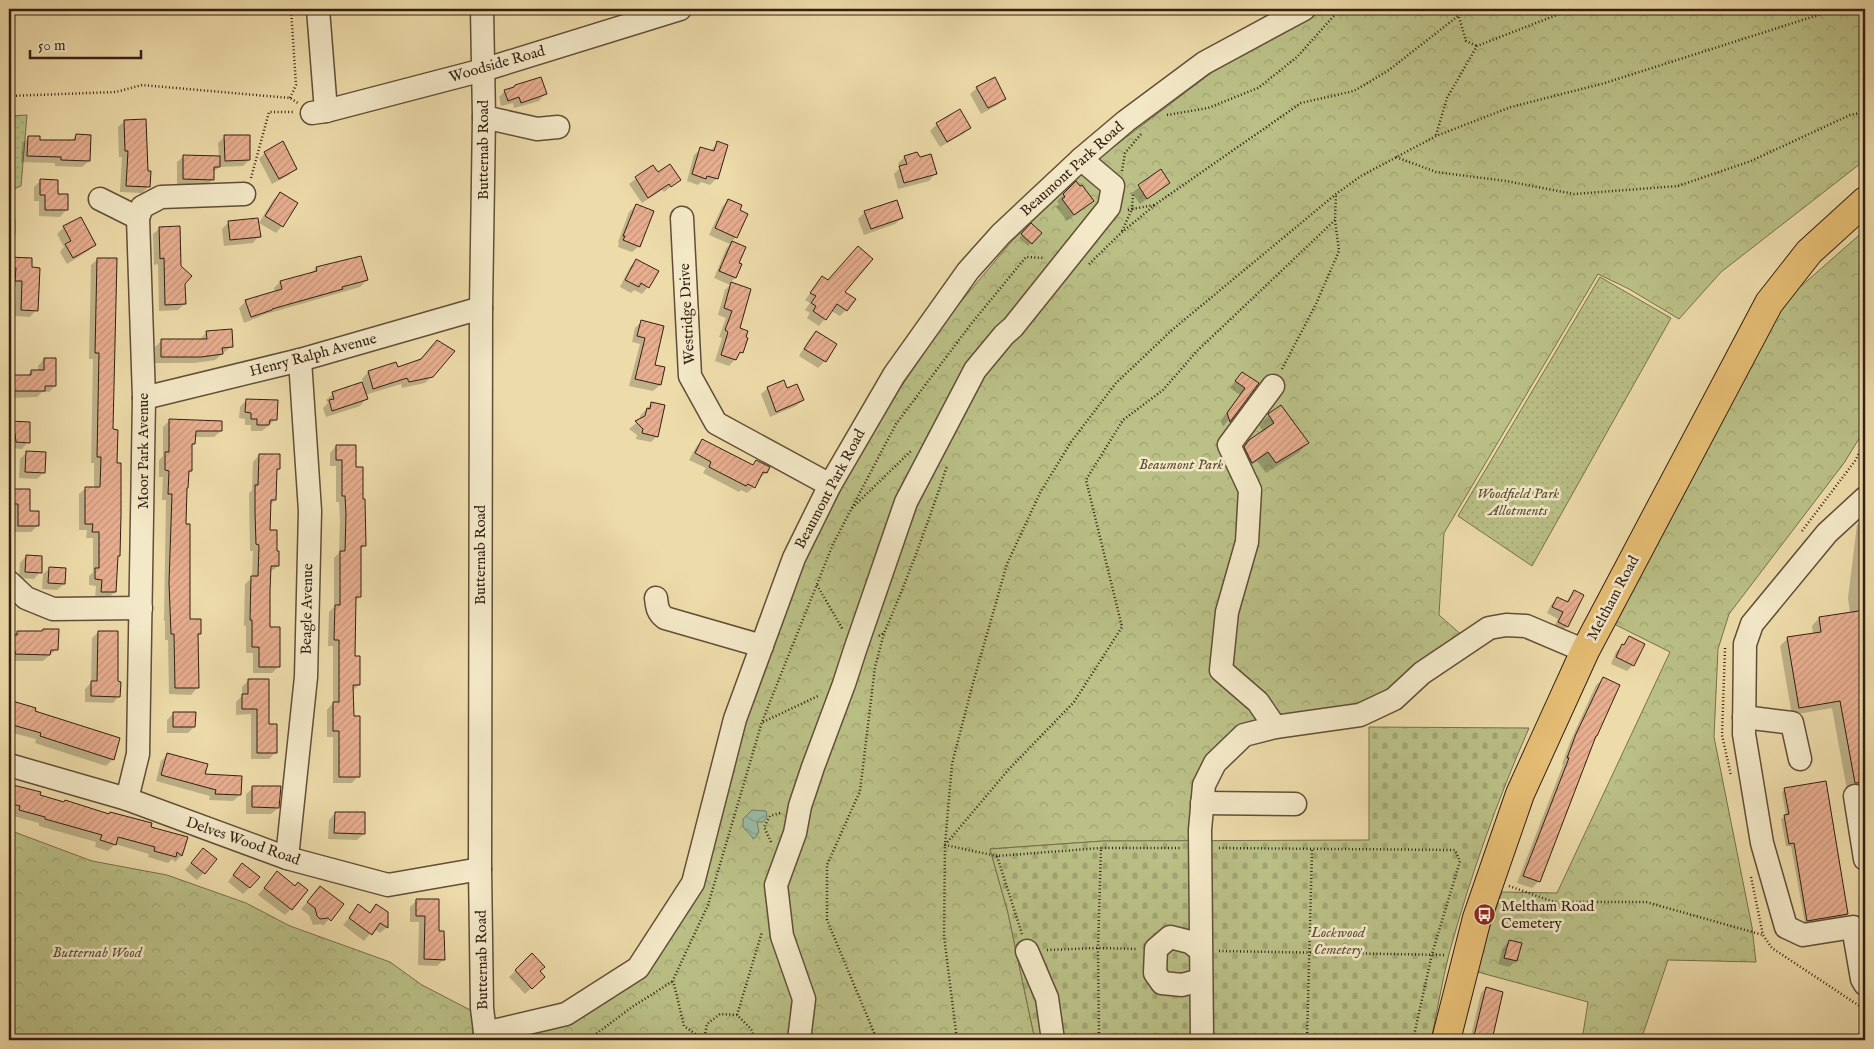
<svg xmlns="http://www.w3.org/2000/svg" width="1874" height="1049" font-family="'IM FELL English',serif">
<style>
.grass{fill:url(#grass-dots);stroke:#77704d}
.forest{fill:url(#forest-crowns);stroke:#77704d}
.cemetery{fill:url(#cemetery-stones);stroke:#77704d}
.water{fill:url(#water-waves);stroke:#717d6b}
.shadow{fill:#0003}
.building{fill:url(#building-hatch);stroke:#341f14}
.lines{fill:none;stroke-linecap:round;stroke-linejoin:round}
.minor-casing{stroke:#624e39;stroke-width:25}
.major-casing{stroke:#341f14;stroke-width:30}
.path{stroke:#341f14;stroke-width:2.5;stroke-dasharray:1 2.5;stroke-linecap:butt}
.minor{stroke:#f3e8c7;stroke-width:22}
.major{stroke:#e6be74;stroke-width:28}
.labels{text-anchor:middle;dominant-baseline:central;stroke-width:5;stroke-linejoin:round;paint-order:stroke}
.street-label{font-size:15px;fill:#341f14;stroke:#f3e8c7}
.park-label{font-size:15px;font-style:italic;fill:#5c4f36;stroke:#f3e8c7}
.poi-label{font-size:15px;fill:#341f14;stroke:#f3e8c7;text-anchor:start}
</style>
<defs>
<pattern id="grass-dots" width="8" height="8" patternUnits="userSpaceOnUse" patternTransform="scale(1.25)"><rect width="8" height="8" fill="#bac086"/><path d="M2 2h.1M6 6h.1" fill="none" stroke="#a0a573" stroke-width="1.8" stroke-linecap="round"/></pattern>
<pattern id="forest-crowns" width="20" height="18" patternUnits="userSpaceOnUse" patternTransform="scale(1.25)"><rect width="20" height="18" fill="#bac086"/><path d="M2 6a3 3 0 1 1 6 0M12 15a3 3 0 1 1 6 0" fill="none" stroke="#a0a573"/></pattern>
<pattern id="cemetery-stones" width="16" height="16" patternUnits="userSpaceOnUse" patternTransform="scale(1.25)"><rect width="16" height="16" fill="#bac086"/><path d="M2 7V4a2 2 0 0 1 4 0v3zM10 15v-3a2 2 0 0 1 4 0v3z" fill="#a0a573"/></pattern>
<pattern id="water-waves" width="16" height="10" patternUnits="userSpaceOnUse" patternTransform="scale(1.25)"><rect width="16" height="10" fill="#9abba5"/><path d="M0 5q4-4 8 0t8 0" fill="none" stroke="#85a08d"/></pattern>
<pattern id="building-hatch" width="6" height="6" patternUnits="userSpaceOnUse" patternTransform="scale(1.25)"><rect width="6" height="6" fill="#e7ae8f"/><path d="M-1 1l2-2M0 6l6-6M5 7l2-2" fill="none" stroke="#c7957a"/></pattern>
</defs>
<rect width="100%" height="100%" fill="#eddba9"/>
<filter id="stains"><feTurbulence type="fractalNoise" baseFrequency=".004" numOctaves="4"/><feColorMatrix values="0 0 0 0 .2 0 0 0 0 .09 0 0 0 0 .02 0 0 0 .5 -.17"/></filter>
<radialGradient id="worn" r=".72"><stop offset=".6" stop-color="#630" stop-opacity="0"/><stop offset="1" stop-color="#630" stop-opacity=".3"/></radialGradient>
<g class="grass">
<polygon points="27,115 21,186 9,191 9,116"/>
<polygon points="1600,277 1671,318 1532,566 1458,516"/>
</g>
<g class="forest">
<polygon points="1322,9 1865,9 1865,160 1721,272 1679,319 1629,289 1598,274 1444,533 1439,615 1464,637 1391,693 1211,757 1192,841 1103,841 990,849 1008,913 1035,1040 505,1040 570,1023 647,972 805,557 867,438 948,317 1012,241 1095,161 1211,73"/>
<polygon points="1865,230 1865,429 1844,463 1729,614 1718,649 1714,737 1752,927 1756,962 1668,960 1641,1040 1582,1040 1588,1002 1474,971 1502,892 1557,893 1670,652 1614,624 1783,302"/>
<polygon points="9,830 92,861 167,875 246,903 290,926 390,962 422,985 476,1013 478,1040 9,1040"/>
</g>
<path class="cemetery" d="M 1369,727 L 1529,728 C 1497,801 1470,877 1449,954 C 1442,982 1437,1012 1431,1040 L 1035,1040 L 1008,913 L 990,849 L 1103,841 L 1369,840 Z"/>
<polygon class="water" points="752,810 766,811 767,817 763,822 757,822 759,832 754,839 743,827 743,819"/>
<g class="shadow">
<polygon points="515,86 545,94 539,101 514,108 513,103 501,106 499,97 505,91"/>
<polygon points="977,88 1005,98 998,105 981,114 970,94"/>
<polygon points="125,121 149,186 142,193 120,192 122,157 119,157 118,127"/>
<polygon points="937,124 969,127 963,134 940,147 930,131"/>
<polygon points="76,136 89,161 82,167 55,166 55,163 21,162 22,144 29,137 38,141 71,141"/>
<polygon points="225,136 249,160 243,166 219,167 212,173 212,180 206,186 177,185 177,162 184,156 219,157 218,143"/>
<polygon points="718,143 717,178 710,185 701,182 698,185 687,181 694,155 701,149 710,151"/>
<polygon points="265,153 296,168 289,175 272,184 259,159"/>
<polygon points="905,157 935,174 929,181 898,189 894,174 900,168 898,163"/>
<polygon points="652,167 657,174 679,180 664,192 662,190 642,203 629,184"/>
<polygon points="1160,171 1169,183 1140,204 1132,193"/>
<polygon points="40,181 57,195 66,210 60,217 39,216 39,201 34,201 34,187"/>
<polygon points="1076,183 1092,201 1067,221 1056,207 1059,204 1057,201"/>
<polygon points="280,193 282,226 276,233 259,223 273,200"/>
<polygon points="729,200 736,237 731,242 744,247 738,263 735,278 730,283 749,290 738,328 742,352 729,366 715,361 722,338 719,337 726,318 718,315 725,290 730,285 714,278 726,249 730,244 709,235 722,207"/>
<polygon points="636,205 639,246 632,252 618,247 619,243 618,242 629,212"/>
<polygon points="865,212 902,218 895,224 864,235 858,219"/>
<polygon points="80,218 95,244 88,251 67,264 60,252 64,247 57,234 64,227"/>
<polygon points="9,219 16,219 16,234 9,240"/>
<polygon points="228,223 259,236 253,243 224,246 222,229"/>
<polygon points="1032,225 1040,233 1028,246 1019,238"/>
<polygon points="160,228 180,267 184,304 178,310 159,311 158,264 154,265 153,234"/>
<polygon points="9,258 31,259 36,310 30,317 15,316 16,287 9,287"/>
<polygon points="360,258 367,280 360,287 266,314 244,323 239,308 245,302 275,292 274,288 280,282 310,274 316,268"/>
<polygon points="98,259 112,431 119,556 116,558 115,592 108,598 95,598 96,586 89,585 89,576 93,572 93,538 86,538 87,530 79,530 79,494 86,488 94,488 94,463 91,463 93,359 89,359 91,265"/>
<polygon points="636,260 648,287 642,294 634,290 631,293 620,287 630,267"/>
<polygon points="822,278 843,292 846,310 840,316 831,311 819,326 807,318 810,313 805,310 810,303 805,300"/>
<polygon points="641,322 660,385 653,391 629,386 640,344 632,342 635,328"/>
<polygon points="9,323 15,323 14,344 9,349"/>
<polygon points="207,332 232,346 215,360 194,363 155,363 155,347 161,341 200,339"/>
<polygon points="816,332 835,344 825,361 818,368 799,356 809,339"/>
<polygon points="44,359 55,386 49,392 42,392 37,397 9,398 9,376 27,376 31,371 38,371 38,366"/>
<polygon points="396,364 397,368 432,376 425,383 402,388 401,384 365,395 366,399 360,406 326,417 323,408 328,403 326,400 333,394 363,383 362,379 368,372"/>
<polygon points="1236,380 1257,384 1223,427 1221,420 1240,395 1230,388"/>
<polygon points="768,388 803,400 796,406 770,417 761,394"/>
<polygon points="246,400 275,420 262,431 251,431 251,425 245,425 245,419 239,418 240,407"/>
<polygon points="652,403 657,436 651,442 636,439 637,435 629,429 640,420 640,416"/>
<polygon points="1269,415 1308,443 1298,453 1266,473 1257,461 1241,472 1239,452 1250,441 1263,432 1259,425"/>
<polygon points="170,420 221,431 214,437 194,437 194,443 191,446 191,470 187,474 185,526 189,620 200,633 197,637 197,688 191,695 169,694 168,640 165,640 165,621 164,621 166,500 162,500 163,477 159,477 159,460 163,456 163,427"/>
<polygon points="9,423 29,423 28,442 22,449 10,448"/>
<polygon points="702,440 766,473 758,479 754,487 747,493 741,490 739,492 703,473 706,468 689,460 696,447"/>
<polygon points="336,446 355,468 365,545 359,551 359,597 354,602 354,657 359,685 352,691 353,718 358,776 352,783 333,783 333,737 327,737 327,710 333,703 333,646 328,646 329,612 334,607 334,558 339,553 340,521 339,502 336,502 336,466 330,466 330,453"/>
<polygon points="26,453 44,472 37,479 19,478 20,459"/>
<polygon points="259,455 279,469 275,472 275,500 270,505 269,531 278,566 270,572 269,628 278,667 272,673 253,673 253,653 246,653 246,626 244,626 245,584 252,578 253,551 250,551 249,493 252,490 253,462"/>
<polygon points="10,490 38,525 31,532 12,532 12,510 9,510"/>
<polygon points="1865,517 1865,788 1847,790 1832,708 1792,715 1780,646 1788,638 1813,634 1812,626 1819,618 1850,613 1848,598 1857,525"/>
<polygon points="26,556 40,572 34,579 19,578 20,563"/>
<polygon points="50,568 64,584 57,590 42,589 43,574"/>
<polygon points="1574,591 1567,626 1561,633 1553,629 1558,619 1547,613 1551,605 1557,598 1566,602"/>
<polygon points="17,632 57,649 43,661 9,661 9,636 14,636"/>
<polygon points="98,632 117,683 119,696 113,703 85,702 85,689 91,683 92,638"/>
<polygon points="1629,638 1633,665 1627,671 1611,664 1616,652"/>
<polygon points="1603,679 1596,736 1593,739 1539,881 1532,888 1517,883 1563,765 1562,764 1570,742 1596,685"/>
<polygon points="249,680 268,725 276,752 269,759 251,759 251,714 236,715 236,702 242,696 242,687"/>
<polygon points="9,701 34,708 33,712 113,759 106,766 35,743 36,739 9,732"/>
<polygon points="174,713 194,727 188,733 167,733 167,720"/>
<polygon points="168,754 240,795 233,801 209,800 210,796 156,781 161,761"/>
<polygon points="9,781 13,782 12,786 39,796 186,838 181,856 175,862 172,859 168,863 148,857 149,854 115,844 108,851 95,847 96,842 39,826 39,823 13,816 14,812 9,811"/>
<polygon points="253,788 278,808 271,814 246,814 246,794"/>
<polygon points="1785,789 1847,914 1844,917 1805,923 1791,846 1786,846 1781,819 1786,816 1782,792"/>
<polygon points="335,813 364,834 357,840 328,839 329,820"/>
<polygon points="197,856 215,860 197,880 185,870"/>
<polygon points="236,871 250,887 243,894 228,882"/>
<polygon points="277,873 294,887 291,909 285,915 258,895"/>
<polygon points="320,888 342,904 323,926 321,924 313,925 309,915 301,909"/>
<polygon points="417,900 437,932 444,959 437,966 418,965 419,922 410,922 410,907"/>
<polygon points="376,905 387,913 387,927 380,933 374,929 364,941 343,925 359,906 368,914"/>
<polygon points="1509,941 1516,961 1509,967 1498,964 1503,948"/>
<polygon points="532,955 538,971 543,977 525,994 509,977"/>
<polygon points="1486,988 1502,993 1490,1040 1470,1040 1481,993"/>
<polygon points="726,1036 739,1040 721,1040"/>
</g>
<g class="building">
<polygon points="541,77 547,94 521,103 519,97 508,101 504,90 514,87 515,85"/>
<polygon points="995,77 1006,99 988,108 976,87"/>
<polygon points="960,109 971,128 947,142 936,123"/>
<polygon points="146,119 148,171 151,171 150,187 126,186 128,151 125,151 124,120"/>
<polygon points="76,134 91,135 90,161 61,160 61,157 27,156 28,136 40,136 40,140 75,140"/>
<polygon points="224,135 250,135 250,160 225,161"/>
<polygon points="283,141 297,169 279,179 264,152"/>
<polygon points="717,141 728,145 718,179 707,176 706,179 692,174 700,147 714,151"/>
<polygon points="917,152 920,157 931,154 937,174 904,183 899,166 907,164 904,156"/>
<polygon points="183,155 220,156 220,167 214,167 214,180 183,179"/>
<polygon points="670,164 681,180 671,187 669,184 648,198 635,177 653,165 658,172"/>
<polygon points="1161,169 1170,183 1147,199 1138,185"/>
<polygon points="40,179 58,180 58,194 68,194 68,210 45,210 45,195 40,195"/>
<polygon points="1076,181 1080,186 1082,185 1094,201 1074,215 1062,199 1065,197 1063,194"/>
<polygon points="280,192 298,203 283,227 265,216"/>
<polygon points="728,199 742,205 740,210 748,214 737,238 715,228"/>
<polygon points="897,200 903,218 871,229 864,211"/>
<polygon points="636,204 654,211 640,247 623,240 625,236 623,236"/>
<polygon points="81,217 96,245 73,258 65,244 71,241 63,226"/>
<polygon points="258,218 261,237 230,240 228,221"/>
<polygon points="1031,223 1042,233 1032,244 1021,234"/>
<polygon points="180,226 181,266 192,276 185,284 186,304 165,305 164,258 160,259 159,227"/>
<polygon points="732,241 746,247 739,263 742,264 736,278 719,271"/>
<polygon points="858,246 873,259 845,292 856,299 847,311 837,304 826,320 813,311 816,306 811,303 816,296 810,293 822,276 828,280"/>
<polygon points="361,256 368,280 342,287 343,289 272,309 272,310 251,317 245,300 282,289 280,281 317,271 316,267"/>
<polygon points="9,257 32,258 32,267 40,268 38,311 21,310 22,281 15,281 16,268 9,268"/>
<polygon points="97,258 117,258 113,429 118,430 117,463 121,463 121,515 120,556 118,556 116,592 101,592 102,580 95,579 95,568 99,568 99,532 92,532 93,524 85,524 85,487 100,487 101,457 97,457 99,353 95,353"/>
<polygon points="636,259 659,271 649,288 641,283 639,287 625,280"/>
<polygon points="731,282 751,289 740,328 748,331 746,337 748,338 743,353 740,352 736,360 721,355 728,332 725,330 732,311 724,308"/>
<polygon points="641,320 664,326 655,365 665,367 661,385 635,379 645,338 637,336"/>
<polygon points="232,329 233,347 222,348 223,354 201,357 161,357 161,339 207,339 206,331"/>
<polygon points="816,331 837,344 826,362 804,349"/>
<polygon points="437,340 455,351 433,377 409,382 407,378 373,389 368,371 396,362 398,367 421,359"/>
<polygon points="44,358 56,358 56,386 45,386 45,391 9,391 9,375 31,375 31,370 44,370"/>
<polygon points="1242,372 1259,383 1230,422 1227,413 1245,388 1235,381"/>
<polygon points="784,380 787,388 797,384 804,400 776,412 767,387"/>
<polygon points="362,382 368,399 332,411 329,400 334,399 332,392"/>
<polygon points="246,399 278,400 277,420 270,420 269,425 257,425 257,419 251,419 251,413 245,412"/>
<polygon points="651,402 665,405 658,437 642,433 643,429 635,421 645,416 647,408 650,409"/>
<polygon points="1281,405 1309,443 1276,463 1268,452 1252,463 1244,447 1249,440 1274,423 1268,414"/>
<polygon points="169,419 222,421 222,431 196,431 195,444 192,444 192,471 189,471 188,488 187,488 186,524 190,524 190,619 201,619 201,634 198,634 199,688 175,688 174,634 171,634 169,583 172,494 168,494 169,471 165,470 165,452 169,452"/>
<polygon points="9,421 30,422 30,443 16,442 15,433 9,433"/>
<polygon points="702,439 753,465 756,460 770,467 767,473 763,472 755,488 748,484 746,486 709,467 711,462 695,453"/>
<polygon points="336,445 356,445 356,467 363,467 363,499 365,499 366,546 361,546 361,597 356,597 355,656 360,656 360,685 353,685 354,716 360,716 360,777 339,777 339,731 333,731 333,702 339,702 339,640 334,640 335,605 340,605 340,551 345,551 346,514 345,496 342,496 342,460 336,460"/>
<polygon points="26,451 46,452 45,473 25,472"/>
<polygon points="259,454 280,454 280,469 277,469 276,500 271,500 270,530 277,530 277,551 279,551 279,566 271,566 270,591 270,627 280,627 280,667 259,667 259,647 252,647 252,620 250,620 251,576 258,576 259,545 256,544 255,512 255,485 258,485"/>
<polygon points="9,489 30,489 30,511 39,511 39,526 18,526 18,504 9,504"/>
<polygon points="26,555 42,556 42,573 25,572"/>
<polygon points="49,567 66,568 65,584 48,583"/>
<polygon points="1574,590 1584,595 1568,627 1558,622 1563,612 1552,607 1557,597 1568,602"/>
<polygon points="1865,610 1865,782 1856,783 1855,783 1840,701 1799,708 1787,637 1821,632 1819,617"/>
<polygon points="43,629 59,629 58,650 51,650 50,655 15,654 15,651 9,651 9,634 17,635 17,631 42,631"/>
<polygon points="98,631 118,631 118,681 121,682 120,697 91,696 91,681 97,681"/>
<polygon points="1629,636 1645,644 1634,666 1616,657 1622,644 1624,645"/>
<polygon points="1603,677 1620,685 1597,736 1596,736 1540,882 1523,876 1569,758 1567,758 1576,734"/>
<polygon points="248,679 269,679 269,724 277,724 277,753 257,753 257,709 242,709 242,694 248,694"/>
<polygon points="9,700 36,708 35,711 120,738 114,760 40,736 41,733 9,724"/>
<polygon points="173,712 196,712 195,727 173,727"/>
<polygon points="167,753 208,764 205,774 242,776 241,795 215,794 216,790 161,775"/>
<polygon points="1826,781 1848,914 1807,921 1794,843 1789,844 1784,815 1789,814 1784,788"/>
<polygon points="9,784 41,792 40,795 64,802 65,800 109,814 110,812 152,823 151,827 188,837 182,856 177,852 176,857 154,851 155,847 118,837 116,845 100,840 102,835 45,819 45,817 19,810 20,806 9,803"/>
<polygon points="252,786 281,786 279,808 252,807"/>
<polygon points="335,812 365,812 365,834 334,833"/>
<polygon points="203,848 217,859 205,874 191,863"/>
<polygon points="242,863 260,877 250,888 233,875"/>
<polygon points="277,871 295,886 298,882 308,890 292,910 264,888"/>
<polygon points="320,886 344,904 331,921 328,918 320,919 317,916 315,908 307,902"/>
<polygon points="416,899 439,899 439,931 444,931 445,960 424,959 425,916 416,916"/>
<polygon points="358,904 370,913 376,904 388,912 388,928 380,923 372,935 349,918"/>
<polygon points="1509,940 1522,943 1517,961 1504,958"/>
<polygon points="532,953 545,967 540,971 545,977 532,989 515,970"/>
<polygon points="1486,987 1503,992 1492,1040 1473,1040"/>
</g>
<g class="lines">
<defs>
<g id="minor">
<polyline points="318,9 326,111"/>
<polyline points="482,9 484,117 481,308 480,869 482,1008 486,1040"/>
<polyline points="312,113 326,111 483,70 680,9"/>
<polyline points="484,117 537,129 558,127"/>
<polyline points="100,199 138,218"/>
<polyline points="682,218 690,376 716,423 830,485"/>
<polyline points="1273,386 1229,445 1250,490 1247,542 1227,612 1221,670 1258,702 1275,727"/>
<polyline points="144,398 300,360 481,308"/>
<polyline points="1865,498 1827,533 1752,624 1745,644 1744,734 1762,843 1786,927 1803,935 1853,927 1862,979 1865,984"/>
<polyline points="9,582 26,598 53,609 141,608"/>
<path d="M 656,598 C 657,606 657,612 665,618 L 762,646"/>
<polyline points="1744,717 1792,723 1800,759"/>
<polyline points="9,765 127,799 287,858 388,885 480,869"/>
<polyline points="1855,796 1865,859"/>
<polyline points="127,799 138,754 144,398 138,218 142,207 161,197 244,194"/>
<polyline points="1202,803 1295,804"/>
<polyline points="287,858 306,677 310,511 300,360"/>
<polyline points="1200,950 1190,942 1170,937 1156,949 1155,973 1162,983 1182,985 1200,980"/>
<polyline points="1027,951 1047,998 1053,1040"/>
<polyline points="485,1033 566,1014 638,968 693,883 735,719 794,558 830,485 894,375 968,271 1001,234 1081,159 1126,121 1204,63 1304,9"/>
<polyline points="799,1040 804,999 782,936 776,885 795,833 800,806 813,767 844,684 855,650 906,502 975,370 1004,335 1013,327 1109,207 1113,186 1081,159"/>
<polyline points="1202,1040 1200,830 1204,785 1215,763 1244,735 1275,727 1360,715 1394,699 1422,673 1489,628 1506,625 1526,626 1585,651"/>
</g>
<polyline id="major" points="1446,1040 1477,918 1520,794 1585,651 1769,303 1809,252 1865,201"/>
</defs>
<use href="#minor" class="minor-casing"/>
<use href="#major" class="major-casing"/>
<g class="path">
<polyline points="1459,17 1466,41 1477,46"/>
<polyline points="9,96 116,92 142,85 290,98 298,103"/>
<polyline points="290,98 296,85 291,9"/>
<polyline points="1167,115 1208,108 1258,88 1297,57 1340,9"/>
<polyline points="1436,135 1447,98 1477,46 1572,9"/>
<polyline points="1396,157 1436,172 1506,181 1574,194 1678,186 1751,161 1850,115 1865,112"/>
<polyline points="1122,171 1125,153 1142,133"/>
<polyline points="251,178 269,112 295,112"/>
<polyline points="1128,210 1132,209 1133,194 1131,193"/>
<polyline points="1122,231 1132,209 1154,205"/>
<polyline points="1089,264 1121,233 1156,204 1301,103 1354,91 1389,70 1467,9"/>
<polyline points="1282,369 1316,304 1339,251 1335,220 1336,194"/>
<polyline points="852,508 911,451"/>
<polyline points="1802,531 1855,461 1865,442"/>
<polyline points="817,585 843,630"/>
<path d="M 879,636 L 884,633 C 908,578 928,523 947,466"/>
<polyline points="1725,648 1722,735 1731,776"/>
<polyline points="763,722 820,695"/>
<polyline points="771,842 764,827 770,816 780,813"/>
<polyline points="1219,848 1455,850 1460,861 1432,954 1413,1040"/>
<polyline points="997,856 945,845 952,764 973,683 1007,564 1040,493 1071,442 1116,383 1172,330 1336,194 1361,176 1436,136 1511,107 1605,83 1837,9"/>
<polyline points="1751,877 1763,935 1772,948 1861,1007 1865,1012"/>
<polyline points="1509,886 1554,902 1646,902 1763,935"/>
<polyline points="1022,934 997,856 1101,848"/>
<polyline points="1047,950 1098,948 1137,949"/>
<polyline points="1219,951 1446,955"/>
<polyline points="737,1015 762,932"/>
<polyline points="588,1040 632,1007 673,981"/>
<polyline points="704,1040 684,1026 673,980 708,905 762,722 833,544 896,424 971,324 1026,257 1045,258"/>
<polyline points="704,1040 707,1024 720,1014 737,1015 751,1029 755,1040"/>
<polyline points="875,1040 875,1035 827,920 827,865 860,791 875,667 884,633"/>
<polyline points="957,1040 944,936 945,845 1009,769 1074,702 1122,627 1086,480 1123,420 1163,390 1197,351 1335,220"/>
<polyline points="1099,1040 1098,948 1101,848 1181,848"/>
<polyline points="1307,1040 1312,850"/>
</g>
<use href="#minor" class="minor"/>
<use href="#major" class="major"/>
</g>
<defs>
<symbol id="bus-disc" viewBox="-11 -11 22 22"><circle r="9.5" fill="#8f2418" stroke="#f3e8c7"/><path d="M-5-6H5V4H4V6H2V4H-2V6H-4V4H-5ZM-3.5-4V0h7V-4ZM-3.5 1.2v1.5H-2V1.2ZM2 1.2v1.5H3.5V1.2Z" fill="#fff"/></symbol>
</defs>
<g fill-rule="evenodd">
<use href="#bus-disc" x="1472" y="902" width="25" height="25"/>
</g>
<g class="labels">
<g class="street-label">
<text transform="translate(497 64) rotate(-16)">Woodside Road</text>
<text transform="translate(483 150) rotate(-90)">Butternab Road</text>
<text transform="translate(1072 169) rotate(-42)">Beaumont Park Road</text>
<text transform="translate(687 314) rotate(-93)">Westridge Drive</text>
<text transform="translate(313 355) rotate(-15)">Henry Ralph Avenue</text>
<text transform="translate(143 451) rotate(-90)">Moor Park Avenue</text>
<text transform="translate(830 489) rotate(-62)">Beaumont Park Road</text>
<text transform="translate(480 555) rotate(-90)">Butternab Road</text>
<text transform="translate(1613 598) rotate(-62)">Meltham Road</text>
<text transform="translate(307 609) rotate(-89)">Beagle Avenue</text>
<text transform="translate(243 841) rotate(19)">Delves Wood Road</text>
<text transform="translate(482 960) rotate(-91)">Butternab Road</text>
</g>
<g class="park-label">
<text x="1181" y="464">Beaumont Park</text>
<text x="1518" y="493">Woodfield Park<tspan x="1518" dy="17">Allotments</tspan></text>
<text x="1338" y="932">Lockwood<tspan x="1338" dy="17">Cemetery</tspan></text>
<text x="97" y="952">Butternab Wood</text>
</g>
<g class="poi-label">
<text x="1501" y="906">Meltham Road<tspan x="1501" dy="17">Cemetery</tspan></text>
</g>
</g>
<rect width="1874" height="1049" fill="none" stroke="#eddba9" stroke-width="30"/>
<rect x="10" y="10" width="1854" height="1029" fill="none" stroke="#341f14" stroke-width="2.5"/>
<rect x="15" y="15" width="1844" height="1019" fill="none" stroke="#341f14"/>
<path d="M30 50v8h111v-8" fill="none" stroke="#341f14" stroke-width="2.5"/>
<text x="38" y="50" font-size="15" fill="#341f14" stroke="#f3e8c7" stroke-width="4" paint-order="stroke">50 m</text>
<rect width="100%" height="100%" filter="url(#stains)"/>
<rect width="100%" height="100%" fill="url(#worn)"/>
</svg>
